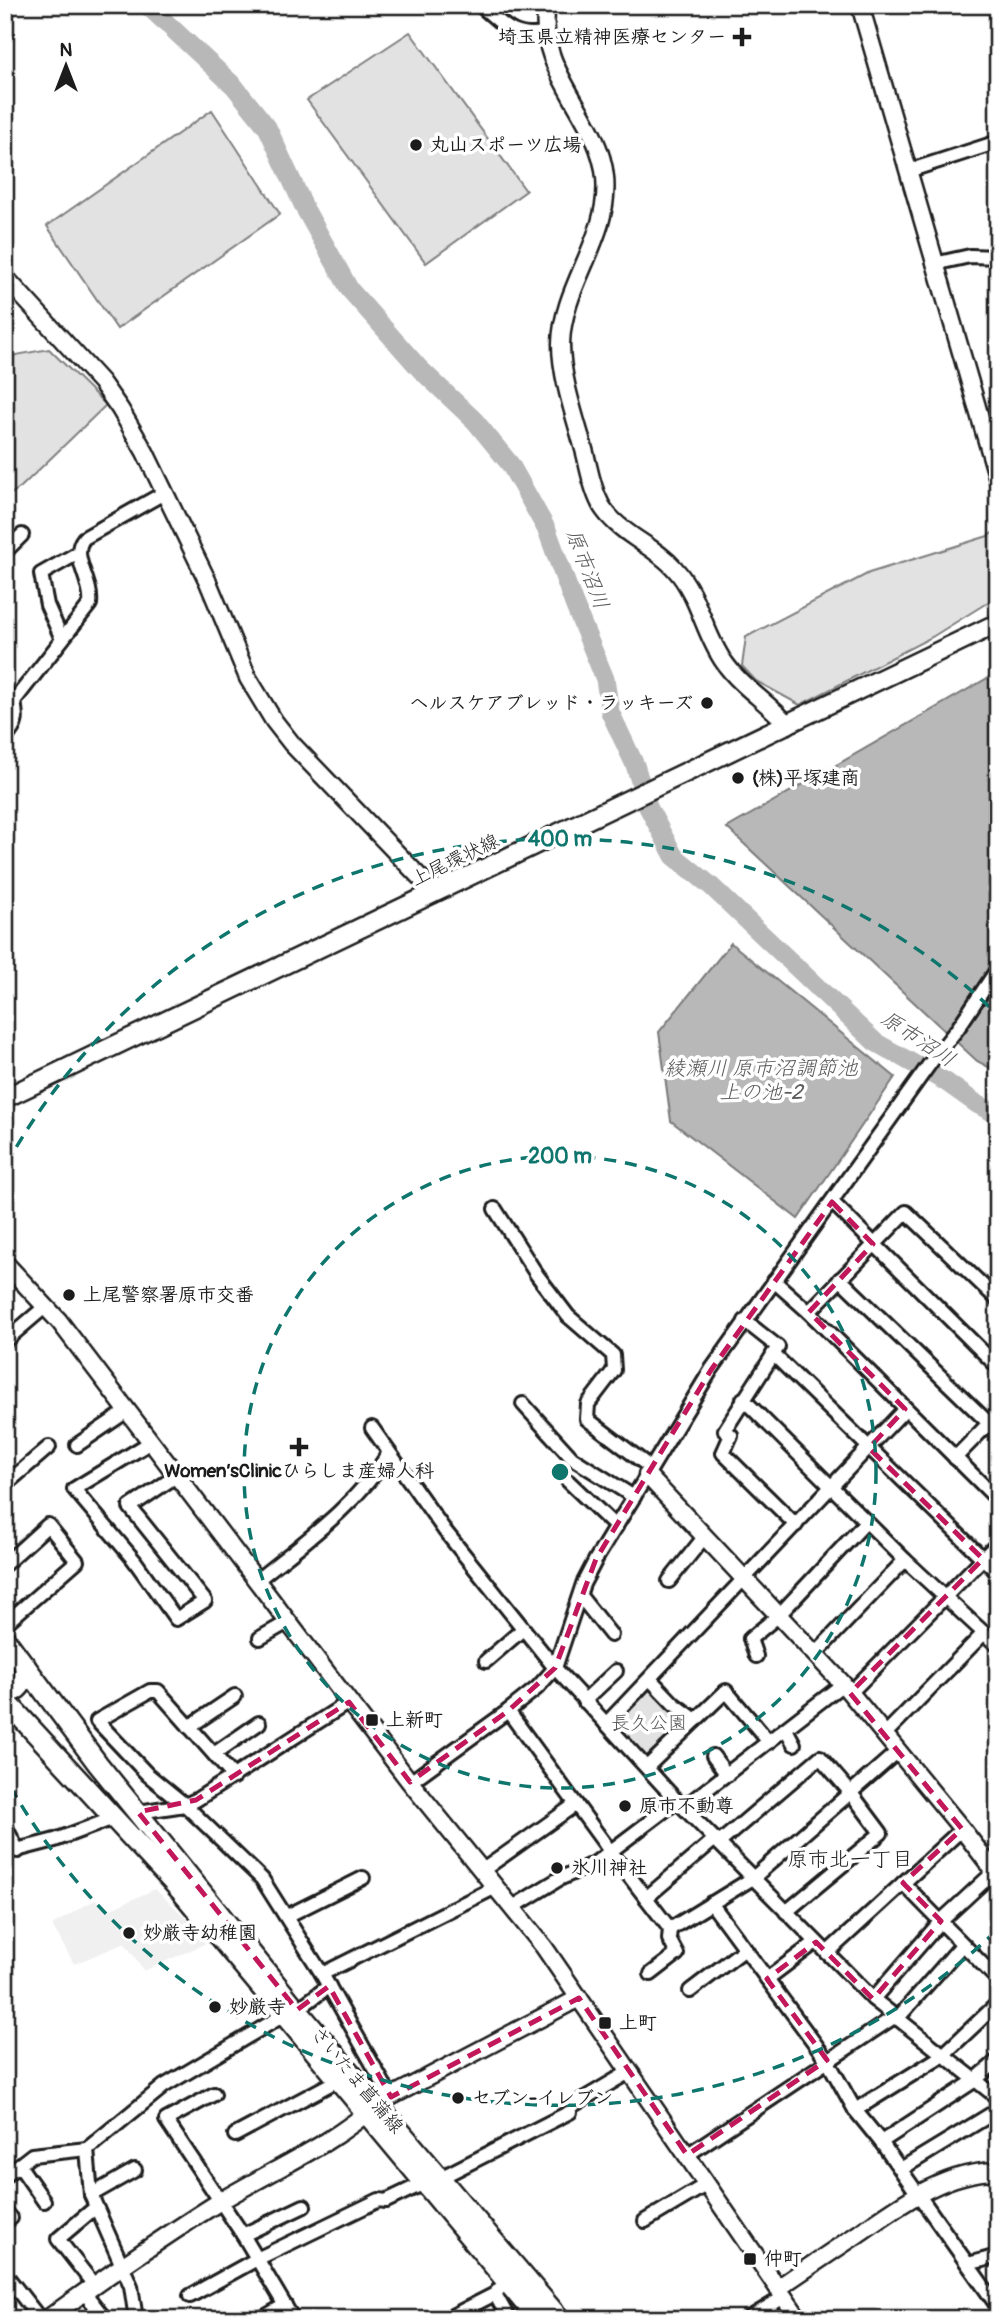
<svg xmlns="http://www.w3.org/2000/svg" width="1003" height="2324" font-family="Pangolin,'Klee One',sans-serif">
<style>
.built{fill:#f0f0f0}
.green{fill:#e2e2e2;stroke:#7f7f7f;stroke-width:2}
.water{fill:#b8b8b8;stroke:#7a7a7a;stroke-width:2}
.lines{fill:none;stroke-linecap:round;stroke-linejoin:round}
.river{stroke:#b8b8b8;stroke-width:19}
.minor-casing{stroke:#1c1c1c;stroke-width:18}
.tertiary-casing{stroke:#1c1c1c;stroke-width:21}
.secondary-casing{stroke:#1c1c1c;stroke-width:23}
.primary-casing{stroke:#1c1c1c;stroke-width:24}
.minor{stroke:#fff;stroke-width:12}
.tertiary{stroke:#fff;stroke-width:16}
.secondary{stroke:#fff;stroke-width:18}
.primary{stroke:#fff;stroke-width:19}
.marked{fill:none;stroke:#c2185b;stroke-width:5;stroke-dasharray:14 9;stroke-linejoin:round}
.ring{fill:none;stroke:#0f766e;stroke-width:3.5;stroke-dasharray:12 9}
.poi-dot{fill:#1c1c1c;stroke:#fff;stroke-width:2.5}
.labels{text-anchor:middle;dominant-baseline:central;stroke-width:7;stroke-linejoin:round;paint-order:stroke}
.poi-label{font-size:19px;font-weight:bold;fill:#1c1c1c;stroke:#fff;text-anchor:start}
.street-label{font-size:19px;fill:#1c1c1c;stroke:#fff}
.park-label{font-size:19px;fill:#575757;stroke:#fff}
.water-label{font-size:21px;font-style:italic;fill:#5a5a5a;stroke:#fff}
.neighbourhood-label{font-size:21px;fill:#1c1c1c;stroke:#fff}
.centre{fill:#0f766e;stroke:#fff;stroke-width:3.5}
.ring-label{font-size:21px;text-anchor:middle;font-weight:bold;fill:#0f766e;stroke:#fff;stroke-width:7;stroke-linejoin:round;paint-order:stroke}
</style>
<rect width="100%" height="100%" fill="#fff"/>
<filter id="ink" filterUnits="userSpaceOnUse"><feTurbulence type="fractalNoise" baseFrequency=".0143" numOctaves="2"/><feDisplacementMap in="SourceGraphic" scale="14" xChannelSelector="R" yChannelSelector="G"/><feConvolveMatrix kernelMatrix="1 2 1 2 8 2 1 2 1" color-interpolation-filters="sRGB"/></filter>
<g filter="url(#ink)">
<polygon class="built" points="155,1889 211,1941 144,1971 125,1943 74,1964 52,1925 96,1899 109,1910"/>
<g class="green">
<polygon points="410,32 526,191 426,263 307,100"/>
<polygon points="212,110 280,214 117,329 47,226"/>
<polygon points="49,349 106,405 21,487 5,498 5,357"/>
<polygon points="998,529 998,596 932,637 800,705 756,681 742,666 746,637 869,573 988,536"/>
<polygon points="649,1687 654,1688 688,1721 650,1759 645,1759 612,1725"/>
</g>
<g class="water">
<polygon points="998,672 998,1072 977,1061 727,828"/>
<polygon points="731,943 895,1077 798,1219 671,1121 659,1032"/>
</g>
<g class="lines">
<polyline class="river" points="147,5 234,86 267,127 305,209 350,290 420,369 475,421 510,464 547,530 574,604 605,679 610,712 635,765 648,807 674,856 711,886 875,1042 946,1082 977,1104 998,1115"/>
<defs>
<g id="minor">
<path d="M 480,5 C 504,25 512,39 544,34"/>
<polyline points="908,171 998,142"/>
<polyline points="934,264 970,256 998,257"/>
<polyline points="5,552 22,535"/>
<polyline points="62,639 47,605 41,574 78,553"/>
<path d="M 5,738 C 18,725 17,718 14,701 L 90,604 C 93,580 69,556 84,538 L 164,493"/>
<polyline points="832,1202 998,1367"/>
<polyline points="495,1209 537,1275 568,1316 613,1355 614,1370 588,1404 587,1419 651,1468"/>
<polyline points="840,1279 998,1432"/>
<polyline points="774,1281 809,1312 998,1500"/>
<polyline points="809,1312 906,1212 998,1300"/>
<polyline points="745,1321 778,1347 725,1430 731,1435 723,1453 796,1525"/>
<polyline points="5,1341 46,1306"/>
<polyline points="773,1354 998,1573"/>
<polyline points="743,1399 905,1560 998,1646"/>
<polyline points="523,1404 572,1458 634,1497"/>
<polyline points="372,1428 445,1531 555,1668 677,1801 873,1999 998,2098"/>
<polyline points="151,1442 74,1489 134,1560 176,1619 205,1601 130,1507 176,1476"/>
<polyline points="77,1445 127,1411"/>
<polyline points="955,1458 998,1414"/>
<polyline points="568,1481 616,1527"/>
<polyline points="5,1485 49,1447"/>
<polyline points="5,1564 48,1525 77,1561 5,1624"/>
<path d="M 256,1581 C 304,1542 356,1506 389,1453"/>
<polyline points="669,1581 705,1536"/>
<polyline points="580,1596 611,1635"/>
<polyline points="260,1638 288,1622"/>
<polyline points="815,1654 905,1560"/>
<polyline points="756,1656 750,1639 779,1615 866,1522"/>
<polyline points="486,1661 523,1629"/>
<polyline points="650,1679 674,1704 696,1720"/>
<polyline points="850,1693 998,1543"/>
<polyline points="584,1701 616,1671"/>
<polyline points="508,1711 610,1851 670,1929 753,1878 898,1751"/>
<polyline points="606,1724 905,1409"/>
<polyline points="189,1727 235,1696"/>
<polyline points="786,1729 794,1744"/>
<polyline points="884,1735 984,1633"/>
<polyline points="214,1754 259,1723"/>
<polyline points="713,1756 727,1775"/>
<polyline points="647,1767 726,1691 769,1742"/>
<polyline points="234,1777 158,1691 150,1691 97,1721 147,1774 185,1805 262,1879 322,1974 391,2097"/>
<polyline points="410,1782 508,1711 537,1688 555,1668 583,1584 596,1559 711,1370 931,1062 958,1028 998,968"/>
<polyline points="684,1807 843,1684"/>
<polyline points="138,1812 185,1805 196,1800 349,1702"/>
<polyline points="5,1826 18,1851"/>
<polyline points="719,1843 820,1757 851,1793 881,1833 786,1912"/>
<polyline points="5,1853 55,1840 114,1818"/>
<polyline points="483,1870 576,1804"/>
<polyline points="903,1883 998,1980"/>
<polyline points="646,1898 715,1839"/>
<polyline points="711,1903 827,2060 855,2110 881,2142 998,2307"/>
<polyline points="513,1907 559,1879 595,1863 677,1801"/>
<polyline points="287,1916 363,1878"/>
<polyline points="827,1953 962,1829"/>
<polyline points="322,1974 496,1887"/>
<polyline points="651,1974 677,1954 669,1939 670,1929"/>
<polyline points="767,1979 816,1942"/>
<polyline points="690,1991 745,1949"/>
<polyline points="873,1999 941,1921 994,1872"/>
<polyline points="297,2010 329,1986"/>
<polyline points="897,2019 962,1945"/>
<polyline points="214,2094 166,2120 243,2235 293,2319"/>
<polyline points="575,2104 629,2072"/>
<polyline points="855,2110 942,2056 998,2003"/>
<polyline points="235,2135 338,2080"/>
<polyline points="881,2142 974,2081 998,2060"/>
<polyline points="687,2155 894,2017"/>
<polyline points="19,2165 44,2201"/>
<polyline points="901,2169 998,2110"/>
<polyline points="5,2176 32,2155 87,2149"/>
<polyline points="440,2178 570,2112"/>
<polyline points="91,2195 135,2170"/>
<polyline points="5,2211 11,2218"/>
<polyline points="645,2221 707,2184"/>
<polyline points="243,2235 304,2206"/>
<polyline points="968,2264 998,2256"/>
<polyline points="5,2274 40,2319"/>
<polyline points="94,2285 58,2239 96,2207"/>
<polyline points="499,2289 495,2294 509,2319"/>
<polyline points="84,2292 105,2319"/>
<polyline points="190,2296 257,2259 379,2200 386,2201 424,2183"/>
<polyline points="136,2319 131,2286 91,2195 87,2149 164,2086 284,2015"/>
<polyline points="261,2319 285,2305"/>
<polyline points="446,2319 495,2294"/>
<polyline points="748,2319 784,2297"/>
</g>
<g id="tertiary">
<path d="M 547,5 C 535,72 599,115 605,177 C 611,237 562,285 561,344 C 561,378 576,420 585,453 C 589,469 592,488 600,503 C 602,508 606,512 609,516 C 628,538 656,547 675,569 C 699,595 704,634 724,662 C 741,687 768,702 788,725"/>
<polyline points="860,5 998,479"/>
<polyline points="5,277 101,382 120,409 145,452 208,582 248,678 274,721 292,744 435,893"/>
<polyline points="5,1263 59,1321 410,1782 544,1947 799,2319"/>
<polyline points="647,1475 843,1684 962,1829 998,1876"/>
<path d="M 778,2288 C 804,2270 831,2252 858,2234 C 900,2205 944,2171 998,2171"/>
<path d="M 47,2319 C 104,2278 160,2239 219,2202 C 272,2170 332,2145 377,2104 L 579,1998"/>
</g>
<polyline id="secondary" points="5,1098 998,623"/>
<g id="primary">
<polyline points="5,1639 98,1764 297,2010 560,2319"/>
<path d="M 5,1693 C 22,1692 25,1680 25,1665"/>
<polyline points="5,1700 180,1890 538,2319"/>
</g>
</defs>
<use href="#minor" class="minor-casing"/>
<use href="#tertiary" class="tertiary-casing"/>
<use href="#secondary" class="secondary-casing"/>
<use href="#primary" class="primary-casing"/>
<use href="#minor" class="minor"/>
<use href="#tertiary" class="tertiary"/>
<use href="#secondary" class="secondary"/>
<use href="#primary" class="primary"/>
</g>
</g>
<path class="marked" d="M 832,1202 L 873,1244 L 809,1312 L 905,1409 L 869,1448 L 983,1559 L 850,1693 L 962,1829 L 903,1883 L 941,1921 L 873,1999 L 816,1942 L 767,1979 L 827,2060 L 687,2155 L 579,1998 L 391,2097 L 329,1986 L 297,2010 L 138,1812 L 196,1800 L 349,1702 L 410,1782 L 508,1711 L 555,1668 L 596,1559 L 711,1370 Z"/>
<g class="ring">
<circle cx="560" cy="1472" r="316"/>
<path d="M996 1931A633 633 0 0 1 6 1779M6 1165A633 633 0 0 1 996 1013"/>
</g>
<g class="poi-dot">
<path d="M738.5 26.5h7v7h7v7h-7v7h-7v-7h-7v-7h7z"/>
<circle cx="416" cy="145" r="7"/>
<circle cx="707" cy="703" r="7"/>
<circle cx="738" cy="778" r="7"/>
<circle cx="69" cy="1295" r="7"/>
<path d="M295.5 1436.5h7v7h7v7h-7v7h-7v-7h-7v-7h7z"/>
<rect x="365" y="1713" width="14" height="14" rx="3.5"/>
<circle cx="625" cy="1806" r="7"/>
<circle cx="557" cy="1868" r="7"/>
<circle cx="129" cy="1933" r="7"/>
<circle cx="215" cy="2007" r="7"/>
<rect x="598" y="2016" width="14" height="14" rx="3.5"/>
<circle cx="458" cy="2098" r="7"/>
<rect x="743" y="2252" width="14" height="14" rx="3.5"/>
</g>
<g class="labels">
<g class="poi-label">
<text x="726" y="37" text-anchor="end">埼玉県立精神医療センター</text>
<text x="430" y="145">丸山スポーツ広場</text>
<text x="693" y="703" text-anchor="end">ヘルスケアブレッド・ラッキーズ</text>
<text x="752" y="778">(株)平塚建商</text>
<text x="83" y="1295">上尾警察署原市交番</text>
<text x="299" y="1471" text-anchor="middle">Women’sClinicひらしま産婦人科</text>
<text x="386" y="1720">上新町</text>
<text x="639" y="1806">原市不動尊</text>
<text x="571" y="1868">氷川神社</text>
<text x="143" y="1933">妙厳寺幼稚園</text>
<text x="229" y="2007">妙厳寺</text>
<text x="619" y="2023">上町</text>
<text x="472" y="2098">セブン-イレブン</text>
<text x="764" y="2259">仲町</text>
</g>
<g class="street-label">
<text transform="translate(455 860) rotate(-26)">上尾環状線</text>
<text transform="translate(357 2080) rotate(50)">さいたま菖蒲線</text>
</g>
<g class="park-label">
<text x="649" y="1723">長久公園</text>
</g>
<g class="water-label">
<text transform="translate(587 569) rotate(69)">原市沼川</text>
<text transform="translate(918 1039) rotate(33)">原市沼川</text>
<text x="761" y="1068">綾瀬川 原市沼調節池<tspan x="761" dy="24">上の池-2</tspan></text>
</g>
<g class="neighbourhood-label">
<text x="850" y="1859">原市北一丁目</text>
</g>
</g>
<circle cx="560" cy="1472" r="10" class="centre"/>
<g class="ring-label">
<text x="560" y="846">400 m</text>
<text x="560" y="1163">200 m</text>
</g>
<rect width="1003" height="2324" fill="none" stroke="#fff" stroke-width="28"/>
<rect x="14" y="14" width="975" height="2296" fill="none" stroke="#1c1c1c" stroke-width="2.5" filter="url(#ink)"/>
<g transform="translate(66 66)" stroke="#ffffff" stroke-width="5" paint-order="stroke">
<path d="M0-5L12 26L0 18L-12 26Z" fill="#1c1c1c"/>
<text y="-10" font-size="19" font-weight="bold" text-anchor="middle" fill="#1c1c1c">N</text>
</g>
</svg>
